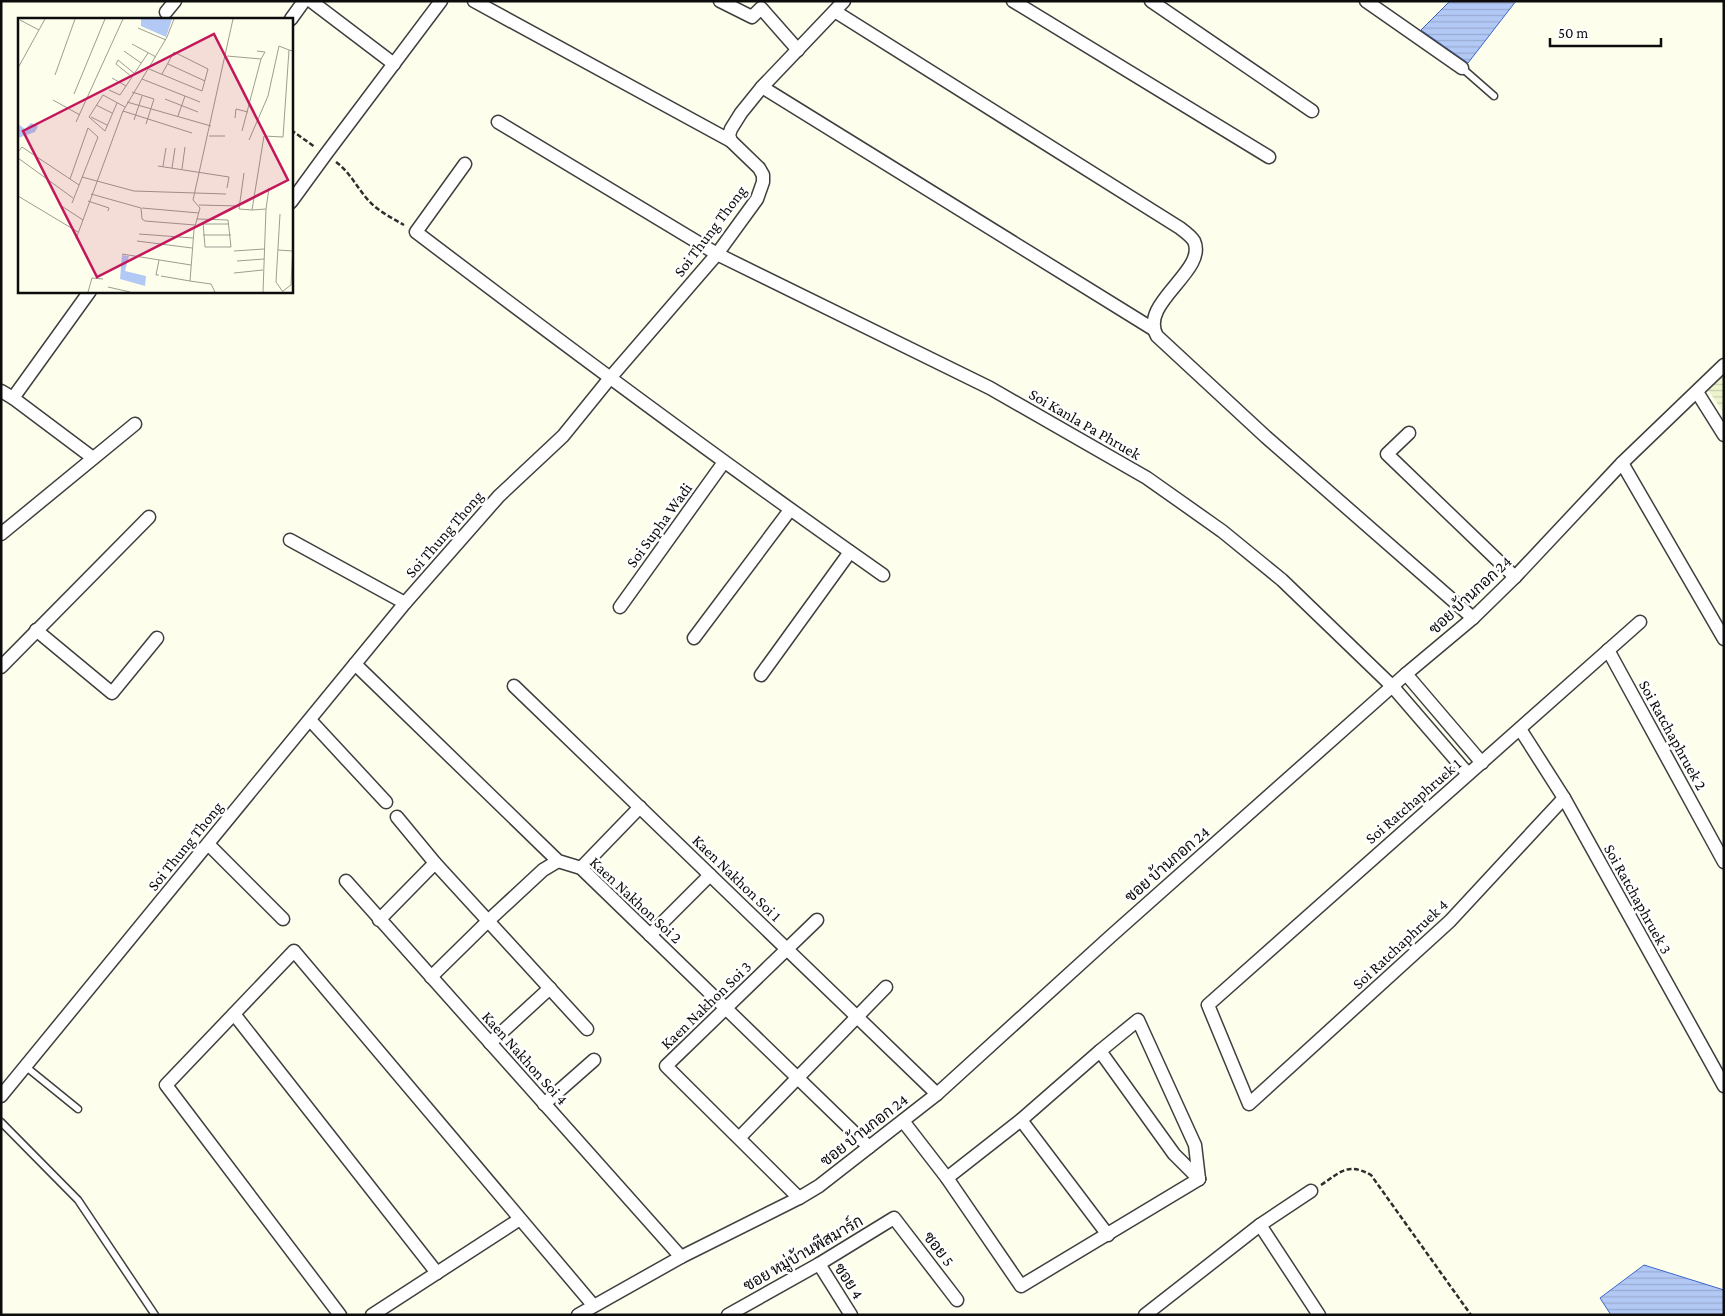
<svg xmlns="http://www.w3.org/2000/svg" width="1725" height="1316" font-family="'Crimson Pro',Sarabun,serif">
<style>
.farmland{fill:url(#farmland-rules)}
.water{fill:url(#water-rules);stroke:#3a66cb}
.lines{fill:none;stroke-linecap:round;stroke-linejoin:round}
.lane-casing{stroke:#3f3f3f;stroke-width:9}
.street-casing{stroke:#3f3f3f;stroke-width:15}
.path{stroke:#2e2e2e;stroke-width:2.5;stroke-dasharray:5 2.5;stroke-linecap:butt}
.lane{stroke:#fff;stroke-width:6}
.street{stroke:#fff;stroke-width:12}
.labels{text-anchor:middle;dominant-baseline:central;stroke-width:5;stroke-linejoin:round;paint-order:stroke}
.street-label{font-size:16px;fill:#0c0c0c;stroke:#fff}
.inset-road{fill:none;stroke:#9d9e92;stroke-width:1}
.view{fill:#c2185b;fill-opacity:0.15;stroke:#c2185b;stroke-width:2.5}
.inset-edge{fill:none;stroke:#0c0c0c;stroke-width:2.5}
</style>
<defs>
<pattern id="farmland-rules" width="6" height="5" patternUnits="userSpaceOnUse" patternTransform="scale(1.25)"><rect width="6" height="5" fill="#ecf4cd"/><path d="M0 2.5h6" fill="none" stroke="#c9d0af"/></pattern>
<pattern id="water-rules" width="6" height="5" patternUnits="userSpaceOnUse" patternTransform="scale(1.25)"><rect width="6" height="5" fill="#b2c8f5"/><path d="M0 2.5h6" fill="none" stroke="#98abd1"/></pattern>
</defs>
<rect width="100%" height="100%" fill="#fdffec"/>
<polygon class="farmland" points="1724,375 1724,413 1708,390"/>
<g class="water">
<polygon points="1450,1 1516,1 1468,63 1421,30"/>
<polygon points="1644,1265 1724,1290 1724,1315 1611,1315 1600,1298"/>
</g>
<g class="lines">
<defs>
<g id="lane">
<polyline points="1462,68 1494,96"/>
<polyline points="25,1066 78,1109"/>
<polyline points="1,1122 78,1200 155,1315"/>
</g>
<g id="street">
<polyline points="311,1 394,64"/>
<polyline points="474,1 731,141"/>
<polyline points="720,1 752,17 761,8 798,50"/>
<polyline points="1013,1 1269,157"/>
<polyline points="1151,1 1312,111"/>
<polyline points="1366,1 1462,68"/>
<polyline points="166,12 175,1"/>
<path d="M 836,12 L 1180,228 C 1184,231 1191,236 1194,241 C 1208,271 1138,303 1157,336 L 1266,437 L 1473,618"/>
<polyline points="291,19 304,1"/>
<polyline points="762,87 1153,329"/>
<polyline points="498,122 717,254 990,388 1147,478 1222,531 1282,580 1393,687 1468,774"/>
<path d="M 465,164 L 416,232 C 570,349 725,464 883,575"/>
<polyline points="291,202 326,154 441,1"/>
<polyline points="1,391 13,398 90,291"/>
<polyline points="1697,392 1724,435"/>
<polyline points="13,398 93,458"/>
<polyline points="1409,433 1387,454 1515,577"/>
<polyline points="1622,463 1724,639"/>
<polyline points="1,534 135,424"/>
<polyline points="290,540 405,603"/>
<polyline points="620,607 724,462"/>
<polyline points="36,630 112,693 157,638"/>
<polyline points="694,638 790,510"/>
<polyline points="1608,650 1724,862"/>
<polyline points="355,664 558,861 581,868 869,1147"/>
<polyline points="1,667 149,517"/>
<polyline points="1406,674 1482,763"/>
<polyline points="761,675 850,552"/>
<polyline points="514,686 937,1094"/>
<polyline points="310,720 386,802"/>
<polyline points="1520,729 1564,798 1724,1086"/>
<polyline points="1564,798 1450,921 1249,1104 1208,1005 1640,622"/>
<polyline points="397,817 435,863 587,1029"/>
<polyline points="208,844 283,919"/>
<polyline points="581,868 640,807"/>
<polyline points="346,881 681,1257"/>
<polyline points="379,920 435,863"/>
<polyline points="650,935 710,875"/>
<polyline points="431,977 488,921 543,870 558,861"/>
<polyline points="234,1014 437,1273"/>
<polyline points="490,1043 550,988"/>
<polyline points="1100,1051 1174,1154 1199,1179"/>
<polyline points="1,1096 405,603 499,496 563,436 610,378 717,254 757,199 763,182 763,175 759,168 731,141 729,135 731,129 741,113 762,87 844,1"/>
<polyline points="544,1104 594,1060"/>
<polyline points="1021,1120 1108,1235"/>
<polyline points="903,1121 947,1178 1021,1286 1199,1179"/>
<polyline points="739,1138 886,987"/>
<polyline points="947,1178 1021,1120 1100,1051 1138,1020 1195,1145 1199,1179"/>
<polyline points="799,1198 666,1066 817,920"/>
<polyline points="1260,1225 1319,1315"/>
<polyline points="819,1264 851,1315"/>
<polyline points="340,1315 166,1085 294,951 593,1305"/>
<polyline points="372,1315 520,1219"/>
<polyline points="578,1315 681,1257 799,1198 819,1186 937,1094 1111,936 1406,674 1473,618 1515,577 1622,463 1724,365"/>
<polyline points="728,1315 819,1264 894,1218 957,1300"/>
<polyline points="1145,1315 1260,1225 1311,1191"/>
</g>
</defs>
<use href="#lane" class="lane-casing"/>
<use href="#street" class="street-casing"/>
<g class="path">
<polyline points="291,130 315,147"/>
<path d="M 336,162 C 350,172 357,188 369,201 C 378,211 392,218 404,225"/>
<path d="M 1321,1185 C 1341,1172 1347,1162 1371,1175 L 1471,1315"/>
</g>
<use href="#lane" class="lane"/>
<use href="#street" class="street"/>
</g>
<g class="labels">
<g class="street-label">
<text transform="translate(710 231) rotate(-53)">Soi Thung Thong</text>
<text transform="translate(1085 424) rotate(30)">Soi Kanla Pa Phruek</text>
<text transform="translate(659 525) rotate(-54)">Soi Supha Wadi</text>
<text transform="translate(444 534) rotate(-49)">Soi Thung Thong</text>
<text transform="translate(1470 595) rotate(-43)">ซอย บ้านกอก 24</text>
<text transform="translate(1673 735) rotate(61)">Soi Ratchaphruek 2</text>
<text transform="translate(1413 801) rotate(-41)">Soi Ratchaphruek 1</text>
<text transform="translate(185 846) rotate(-51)">Soi Thung Thong</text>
<text transform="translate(1167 864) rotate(-41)">ซอย บ้านกอก 24</text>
<text transform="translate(737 878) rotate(44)">Kaen Nakhon Soi 1</text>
<text transform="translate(1638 899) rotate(61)">Soi Ratchaphruek 3</text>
<text transform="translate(636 900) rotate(43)">Kaen Nakhon Soi 2</text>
<text transform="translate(1400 944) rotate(-43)">Soi Ratchaphruek 4</text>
<text transform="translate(706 1005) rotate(-44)">Kaen Nakhon Soi 3</text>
<text transform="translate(525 1058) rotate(48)">Kaen Nakhon Soi 4</text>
<text transform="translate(864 1130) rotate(-38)">ซอย บ้านกอก 24</text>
<text transform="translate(939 1249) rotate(52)">ซอย 5</text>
<text transform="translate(803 1253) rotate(-30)">ซอย หมู่บ้านพีสมาร์ก</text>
<text transform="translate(849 1281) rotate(57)">ซอย 4</text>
</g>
</g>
<g transform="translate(18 18)">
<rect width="275" height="275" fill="#fdffec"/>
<path d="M 123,1 L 154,1 L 148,19 L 123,8 ZM 13,105 L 20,108 L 17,114 L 0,120 L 0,106 L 7,111 ZM 104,237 L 111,238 L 107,253 L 128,258 L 127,268 L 102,261 Z" fill="#b2c8f5"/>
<path class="inset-road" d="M 2,2 L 21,12M 120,10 L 148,22M 114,26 L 138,39M 106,33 L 123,45M 239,33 L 247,34 L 243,41M 209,38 L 243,41 L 224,113M 150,46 L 187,63M 0,50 L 27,1M 131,51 L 184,73 L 190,51 L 156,34 L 144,56M 37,57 L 57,1M 114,59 L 98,46 L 100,42 L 117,56M 94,60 L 108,68M 124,61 L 182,84M 91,72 L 102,77 L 130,35M 114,74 L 136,81 L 128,106M 56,76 L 87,1M 147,81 L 180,94M 35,82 L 62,97M 109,84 L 193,108M 78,87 L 94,95M 105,93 L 174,115M 160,98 L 167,78M 71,99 L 87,113 L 99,85M 71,99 L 85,77 L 107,89M 73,99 L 89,107M 217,100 L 218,91 L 230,94M 116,102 L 124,78M 58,104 L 105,1M 191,118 L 207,118M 231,122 L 250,78 L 261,28 L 271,32M 0,134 L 4,129 L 61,167M 0,140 L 55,180M 140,148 L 211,159 L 209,170M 145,148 L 148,130M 154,150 L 157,130M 164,151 L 167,129M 226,155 L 221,191 L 234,192M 64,159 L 116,173 L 208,176M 52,161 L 70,110 L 80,119 L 54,185M 73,176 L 123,190 L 124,201 L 127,203 L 177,207M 0,178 L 60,214M 70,183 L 91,190 L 90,193M 42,187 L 65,202M 181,187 L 221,188M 124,190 L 181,195M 248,191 L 251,170M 262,196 L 258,264 L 265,274M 179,201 L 210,202 L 213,229 L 187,229 L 185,204M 185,206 L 211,206M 121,216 L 175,220M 185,217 L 213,217M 58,221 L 105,93 L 149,19 L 156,1M 119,223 L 174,230M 260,232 L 275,233M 216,233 L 246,231M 104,236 L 173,247M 141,242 L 138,257 L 141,257M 219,243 L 246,241M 216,255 L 245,252M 143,258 L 172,263M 90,269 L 112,274M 265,273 L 273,267 L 275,227M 70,274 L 74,260 L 85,261M 197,274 L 193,266 L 172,263 L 176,212 L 182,190 L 175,182 L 215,1M 245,274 L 248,191 L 234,192 L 246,118 L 265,119 L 271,32 L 275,33"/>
<path class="view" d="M 196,16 L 270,162 L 79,259 L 5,113 Z"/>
<rect width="275" height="275" class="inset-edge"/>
</g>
<rect width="1725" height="1316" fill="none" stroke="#0c0c0c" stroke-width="5"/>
<path d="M1550 38v8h111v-8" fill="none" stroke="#0c0c0c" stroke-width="2.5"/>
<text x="1558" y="38" font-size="15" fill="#0c0c0c" stroke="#ffffff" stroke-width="4" paint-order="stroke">50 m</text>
</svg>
